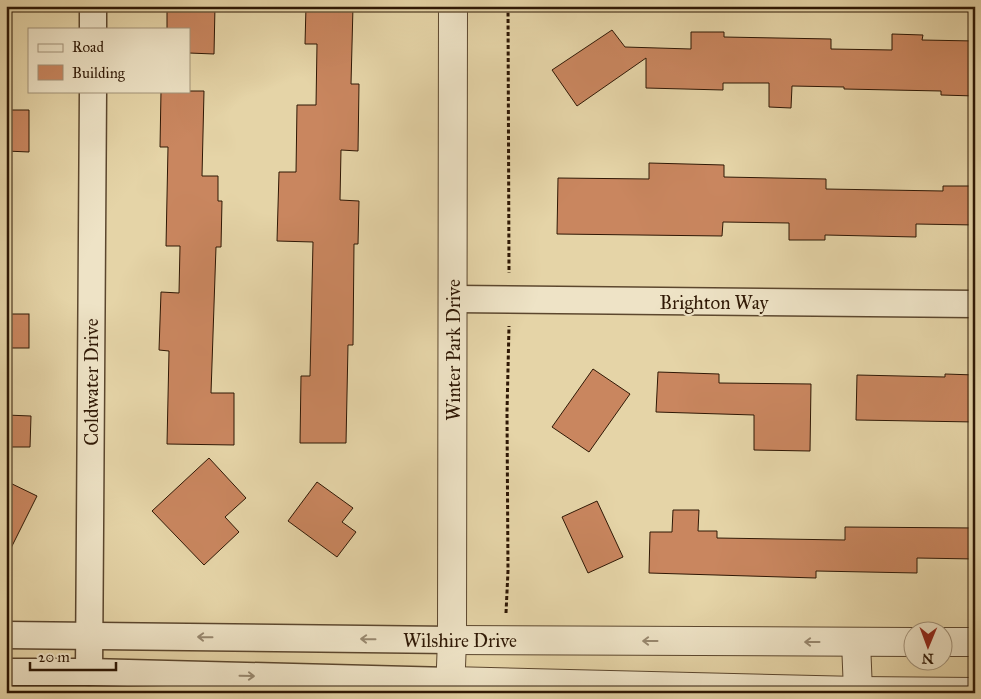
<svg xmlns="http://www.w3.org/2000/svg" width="981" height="699" font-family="'IM FELL Great Primer',serif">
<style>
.building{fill:#c9865f;stroke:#2f1805}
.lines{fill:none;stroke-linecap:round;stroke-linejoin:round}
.minor-casing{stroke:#5c472e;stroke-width:29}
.tertiary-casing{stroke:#5c472e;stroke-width:30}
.path{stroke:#2f1805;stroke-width:3;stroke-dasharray:4 2.5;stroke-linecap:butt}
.minor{stroke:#eee3c6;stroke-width:26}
.tertiary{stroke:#eee3c6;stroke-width:28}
.oneway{stroke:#98886f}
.labels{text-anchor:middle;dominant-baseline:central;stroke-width:4.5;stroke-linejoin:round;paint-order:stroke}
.street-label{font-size:19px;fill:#2f1805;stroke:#eee3c6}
</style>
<rect width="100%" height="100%" fill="#e5d4a7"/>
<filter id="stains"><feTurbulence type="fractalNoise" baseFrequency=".004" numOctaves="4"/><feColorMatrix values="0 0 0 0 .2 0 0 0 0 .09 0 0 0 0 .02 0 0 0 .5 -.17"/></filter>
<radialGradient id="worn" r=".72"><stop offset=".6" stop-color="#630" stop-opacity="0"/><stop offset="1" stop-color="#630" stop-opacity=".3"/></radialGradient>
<g class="building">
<polygon points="167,6 215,6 214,54 189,53 189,29 167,29"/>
<polygon points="306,6 353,6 351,84 359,84 358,151 341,150 340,200 359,201 358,244 354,244 353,345 348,345 346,443 300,443 301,376 310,376 313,242 277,241 279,172 296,172 297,105 316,105 317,44 305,44"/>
<polygon points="612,30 625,47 691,49 691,32 724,32 724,37 831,39 831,49 892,50 892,34 923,35 922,40 975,41 975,96 941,95 941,91 844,89 844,87 792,86 791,108 769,107 769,83 723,83 723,90 646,88 646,58 577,106 552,70"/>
<polygon points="161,91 204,91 202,176 218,176 218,201 222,201 221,247 216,247 211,393 234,393 234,445 167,444 169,351 159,350 161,292 179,293 180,246 166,246 168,147 160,147"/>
<polygon points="6,110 29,110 29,152 6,151"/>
<polygon points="649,163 724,165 724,177 826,179 826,189 943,191 943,186 975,186 975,225 916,224 916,237 825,235 825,240 789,240 789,223 723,222 722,236 557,234 558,178 649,179"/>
<rect x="6" y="314" width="23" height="34"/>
<polygon points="593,369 630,394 589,452 552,427"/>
<polygon points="658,372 719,374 719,383 811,384 810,451 754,450 754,415 656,412"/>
<polygon points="945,374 975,375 975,422 856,420 857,375 945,377"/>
<polygon points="6,415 31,416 30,447 6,447"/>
<polygon points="209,458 246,498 225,517 239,532 204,565 152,511"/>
<polygon points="6,481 37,496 6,558"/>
<polygon points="317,482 353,508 342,522 356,532 337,557 288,521"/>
<polygon points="597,501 623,557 588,573 562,517"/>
<polygon points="673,510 699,510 698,531 717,531 717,538 845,540 845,527 975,528 975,559 917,558 917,573 816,571 816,578 649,573 650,532 672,532"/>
</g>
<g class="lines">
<defs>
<g id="minor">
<polyline points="93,29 93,6"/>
<polyline points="453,299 975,304"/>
<polyline points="6,635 452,640"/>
<polyline points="6,672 89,672 450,681"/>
<polyline points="89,672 93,91"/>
</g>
<g id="tertiary">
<polyline points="452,640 914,642"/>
<polyline points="856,642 858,691"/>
<polyline points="944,642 975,642"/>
<polyline points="450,681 858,691 975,692"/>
<polyline points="450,693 452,640 453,6"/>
</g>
</defs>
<use href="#minor" class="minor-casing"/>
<use href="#tertiary" class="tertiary-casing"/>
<g class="path">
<polyline points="508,6 509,273"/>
<polyline points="506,613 508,571 507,412 509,326"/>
</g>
<use href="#minor" class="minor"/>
<use href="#tertiary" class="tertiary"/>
</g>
<defs><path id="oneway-shaft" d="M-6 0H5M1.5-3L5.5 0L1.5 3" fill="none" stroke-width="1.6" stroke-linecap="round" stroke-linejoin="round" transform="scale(1.25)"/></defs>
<g class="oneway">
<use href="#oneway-shaft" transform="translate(205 637) rotate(-179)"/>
<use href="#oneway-shaft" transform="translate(368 639) rotate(-179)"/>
<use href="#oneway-shaft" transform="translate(650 641) rotate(-180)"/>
<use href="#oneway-shaft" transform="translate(812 642) rotate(-180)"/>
<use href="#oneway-shaft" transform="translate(247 676) rotate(1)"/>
</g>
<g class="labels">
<g class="street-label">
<text x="714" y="302">Brighton Way</text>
<text transform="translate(453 350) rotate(-90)">Winter Park Drive</text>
<text transform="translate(91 382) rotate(-90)">Coldwater Drive</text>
<text x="460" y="640">Wilshire Drive</text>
</g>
</g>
<rect width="981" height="699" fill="none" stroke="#e5d4a7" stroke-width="25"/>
<rect x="8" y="8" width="966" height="684" fill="none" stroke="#2f1805" stroke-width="2.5"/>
<rect x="12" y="12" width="956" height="674" fill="none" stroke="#2f1805"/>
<rect x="28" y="28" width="162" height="65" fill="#eee3c6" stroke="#a29279"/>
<rect x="38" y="44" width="25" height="8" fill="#eee3c6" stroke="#a29279"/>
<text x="72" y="52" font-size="15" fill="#2f1805">Road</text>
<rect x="38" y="65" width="25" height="15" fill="#c9865f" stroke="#a29279"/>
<text x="72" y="78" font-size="15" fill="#2f1805">Building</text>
<g transform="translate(928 646) rotate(181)"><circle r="24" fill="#eee3c6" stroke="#a29279"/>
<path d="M0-4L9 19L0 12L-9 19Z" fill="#8f2418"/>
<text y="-8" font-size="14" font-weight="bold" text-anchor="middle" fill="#2f1805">N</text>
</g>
<path d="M30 662v8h86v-8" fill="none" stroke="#2f1805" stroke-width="2.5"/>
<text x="38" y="662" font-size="15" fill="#2f1805" stroke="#eee3c6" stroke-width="4" paint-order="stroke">20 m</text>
<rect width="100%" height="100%" filter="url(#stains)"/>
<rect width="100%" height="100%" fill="url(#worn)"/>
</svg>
